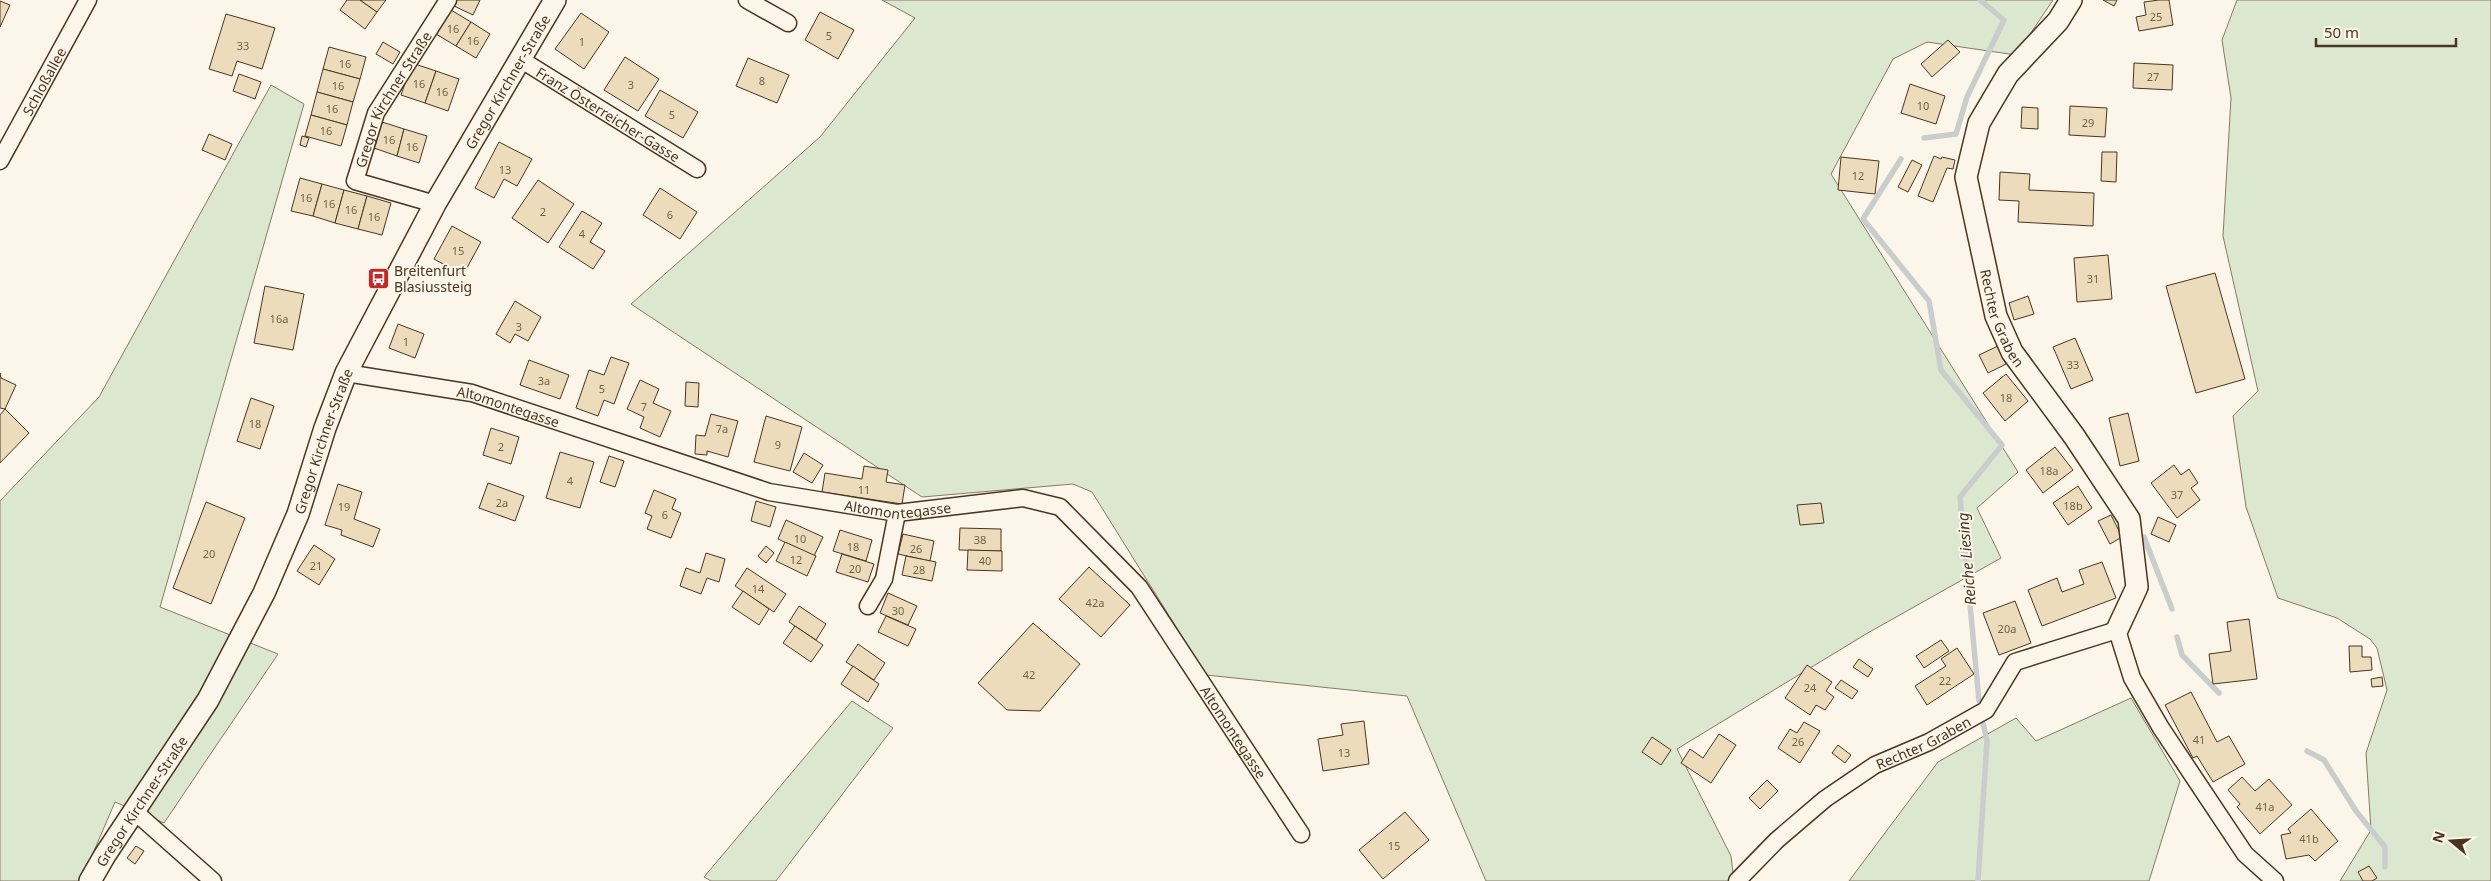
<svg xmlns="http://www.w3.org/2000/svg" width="2491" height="881" font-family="'Noto Sans',sans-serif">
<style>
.green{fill:#dce7d0;stroke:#887966}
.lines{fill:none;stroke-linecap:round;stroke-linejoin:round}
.stream{stroke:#c9cecd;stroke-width:5.5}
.building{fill:#ecdcbc;stroke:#4a3520}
.minor-casing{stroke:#4a3520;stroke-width:19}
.tertiary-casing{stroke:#4a3520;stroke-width:24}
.minor{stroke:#fbf6e9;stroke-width:16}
.tertiary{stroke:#fbf6e9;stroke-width:21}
.labels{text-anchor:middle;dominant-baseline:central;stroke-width:4;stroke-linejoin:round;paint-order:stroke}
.number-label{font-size:11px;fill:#725f47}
.street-label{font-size:14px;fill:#4a3520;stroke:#fbf6e9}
.poi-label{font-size:14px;fill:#4a3520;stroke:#fbf6e9;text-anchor:start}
.water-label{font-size:15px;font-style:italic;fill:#4a3520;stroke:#fbf6e9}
</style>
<rect width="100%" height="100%" fill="#fbf6e9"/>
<g class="green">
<polygon points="882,0 2053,0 2016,55 1927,42 1893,59 1831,174 2018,472 1977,508 2001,558 1866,634 1677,749 1731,856 1734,881 1486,881 1407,696 1206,675 1092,492 1073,484 922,497 631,304 820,137 915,18"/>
<polygon points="2237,0 2491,0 2491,881 2340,881 2371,830 2366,753 2387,690 2377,648 2370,639 2337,618 2278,598 2246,507 2233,416 2258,391 2223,236 2231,98 2222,40"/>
<polygon points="271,85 304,104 160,607 278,654 164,823 115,802 81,881 0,881 0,501 99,397"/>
<polygon points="2131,698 2180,781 2149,881 1849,881 1938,762 2016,718 2036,741"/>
<polygon points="852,701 893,728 776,881 711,881 704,877"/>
</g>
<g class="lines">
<g class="stream">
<polyline points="1924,138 1956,134 1967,97 2004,20 1980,0"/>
<polyline points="1901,159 1863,219 1929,301 1941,370 2002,445 1960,497 1979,701"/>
<polyline points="2144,537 2172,609"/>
<polyline points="2177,637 2182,655 2219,693"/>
<polyline points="2307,751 2324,760 2356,811 2385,847 2385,867"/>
<polyline points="1978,881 1987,741 1983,723"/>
</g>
</g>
<g class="building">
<polygon points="347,0 360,0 377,12 365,29 340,10"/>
<polygon points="360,0 386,0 377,12"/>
<polygon points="455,0 480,0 473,15 452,5"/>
<polygon points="2103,0 2117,0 2114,6"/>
<polygon points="2159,0 2169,0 2173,25 2139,31 2136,17 2146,15 2144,2"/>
<polygon points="0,1 10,5 0,27"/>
<polygon points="451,10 471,22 456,46 436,34"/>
<polygon points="820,12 854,30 838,59 805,40"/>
<polygon points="581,13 609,32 584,69 555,49"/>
<polygon points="226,14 275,28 262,69 237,61 232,76 209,69"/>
<polygon points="471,22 490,34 476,58 456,46"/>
<polygon points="1948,40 1960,52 1932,77 1921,64"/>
<polygon points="383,42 400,52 393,64 376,54"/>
<polygon points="329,47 366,57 360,79 323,69"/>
<polygon points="625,57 659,79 638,111 604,90"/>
<polygon points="748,58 789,75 777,103 736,86"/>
<polygon points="412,63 436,71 425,103 401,95"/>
<polygon points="2134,63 2173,65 2172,90 2133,88"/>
<polygon points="323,69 360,79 353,102 317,92"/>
<polygon points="436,71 459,79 448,111 425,103"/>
<polygon points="239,74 261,82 255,99 233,91"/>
<polygon points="1910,84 1945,96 1936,124 1901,113"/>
<polygon points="660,90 698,112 683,138 645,116"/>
<polygon points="317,92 353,102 347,125 311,115"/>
<polygon points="2070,106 2107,108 2105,137 2069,135"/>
<polygon points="2022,107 2038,108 2038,129 2021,128"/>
<polygon points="311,115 347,125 341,146 305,136"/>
<polygon points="382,122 404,129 397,156 374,148"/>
<polygon points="404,129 427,136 419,163 397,156"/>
<polygon points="209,134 232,144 225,160 202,150"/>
<polygon points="302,136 309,138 306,147 300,145"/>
<polygon points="499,142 532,159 517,186 504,179 494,198 475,188"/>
<polygon points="2102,152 2117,152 2116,182 2101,181"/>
<polygon points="1934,156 1941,159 1942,157 1955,160 1953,169 1947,168 1933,202 1918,196"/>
<polygon points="1841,157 1879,161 1875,194 1838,190"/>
<polygon points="1912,160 1922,165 1908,192 1898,187"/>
<polygon points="2000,172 2030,174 2029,190 2094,193 2093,226 2018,222 2019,201 1999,200"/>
<polygon points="300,178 322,184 313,216 291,211"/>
<polygon points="538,180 574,204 548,243 512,218"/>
<polygon points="322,184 344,190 335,223 313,216"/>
<polygon points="660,188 697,212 680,239 643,215"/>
<polygon points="344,190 367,196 358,229 335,223"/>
<polygon points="367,196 391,203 382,235 358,229"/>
<polygon points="582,211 602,223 590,242 605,251 593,269 559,247"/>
<polygon points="452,226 481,242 463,275 434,259"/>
<polygon points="2108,255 2112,299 2077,302 2074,258"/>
<polygon points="2215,273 2245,379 2196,393 2166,286"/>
<polygon points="265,286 304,294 293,350 254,343"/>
<polygon points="2028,296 2034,314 2014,320 2009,303"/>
<polygon points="515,301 541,317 528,341 515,334 510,343 496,334"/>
<polygon points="398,324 424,334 415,358 389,348"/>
<polygon points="2075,338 2093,380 2071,389 2053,347"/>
<polygon points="1998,346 2006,364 1988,373 1979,355"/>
<polygon points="611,357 629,363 614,404 604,400 598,416 576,408 589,370 604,375"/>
<polygon points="529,360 569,375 560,399 520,385"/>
<polygon points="0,373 1,378 16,385 5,409 0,408"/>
<polygon points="2006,374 2028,401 2005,421 1983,393"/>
<polygon points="640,380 659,389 653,403 671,411 660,437 640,428 644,417 627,409"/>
<polygon points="686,382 699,383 698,407 685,406"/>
<polygon points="251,398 274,406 260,449 237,441"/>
<polygon points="5,409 29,433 0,463 0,415"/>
<polygon points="2128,413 2139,461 2120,466 2109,418"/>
<polygon points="711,414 738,421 728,457 707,451 707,455 695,454 696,435 705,436"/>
<polygon points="766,416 802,427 790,471 754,462"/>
<polygon points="491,428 519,437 511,464 483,455"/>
<polygon points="2055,447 2073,470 2043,493 2026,470"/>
<polygon points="560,452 594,462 580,508 546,498"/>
<polygon points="804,453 823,465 812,483 793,472"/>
<polygon points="609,456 624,461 615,487 600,482"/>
<polygon points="2174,465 2181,475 2189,469 2198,483 2191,488 2200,500 2177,518 2151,483"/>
<polygon points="864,466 888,470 886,482 905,485 902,504 822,492 825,473 862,479"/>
<polygon points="488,483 524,496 515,521 479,508"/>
<polygon points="338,484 362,492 354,519 380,529 373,547 341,535 342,530 325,525"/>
<polygon points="2078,486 2092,508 2068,525 2053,503"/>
<polygon points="654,490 676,499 672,509 681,513 671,538 647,529 652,516 645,513"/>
<polygon points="756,501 776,507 770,527 751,521"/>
<polygon points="206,502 245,518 211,604 173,588"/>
<polygon points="1821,503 1824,523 1800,525 1797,505"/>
<polygon points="2111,515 2122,537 2110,544 2098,521"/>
<polygon points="2158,517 2176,525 2169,542 2151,534"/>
<polygon points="786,520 823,537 814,556 778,539"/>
<polygon points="960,528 1001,529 1001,551 959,550"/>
<polygon points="840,530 872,540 866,561 833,551"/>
<polygon points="903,534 934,541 930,561 898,554"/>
<polygon points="785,542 816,556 807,576 776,561"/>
<polygon points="314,545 335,559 319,585 297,571"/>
<polygon points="766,546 774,553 766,563 758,556"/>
<polygon points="968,550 1002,551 1002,571 967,570"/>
<polygon points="706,553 725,559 719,582 707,578 701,594 680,586 686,568 700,573"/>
<polygon points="842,554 874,564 868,582 836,572"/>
<polygon points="906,556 936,562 932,581 902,575"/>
<polygon points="2102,562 2116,598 2042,626 2028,590 2057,578 2062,592 2084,584 2079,570"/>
<polygon points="1089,567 1130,605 1101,637 1059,599"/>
<polygon points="747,568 786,594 774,612 735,586"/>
<polygon points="743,591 769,609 759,625 732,607"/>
<polygon points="888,593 917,606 908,625 880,613"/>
<polygon points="2015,601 2031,643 1999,655 1983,613"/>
<polygon points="799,606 826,624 816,640 789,622"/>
<polygon points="886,616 916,629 908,646 878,632"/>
<polygon points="2249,619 2257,679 2213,684 2209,654 2231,651 2227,622"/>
<polygon points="1033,623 1080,664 1040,711 1007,710 978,683"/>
<polygon points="795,626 823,645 811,662 783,643"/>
<polygon points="1941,640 1949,651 1924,668 1916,656"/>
<polygon points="858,644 885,663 874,680 846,662"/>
<polygon points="2349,646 2362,646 2362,657 2371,657 2372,670 2350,672"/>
<polygon points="1957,648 1974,674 1927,705 1915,686 1946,666 1941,659"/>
<polygon points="1859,659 1873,669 1868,677 1853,667"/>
<polygon points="1807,665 1832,682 1826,691 1834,697 1825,710 1816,705 1810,715 1785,698"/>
<polygon points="853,666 879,684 868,702 841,684"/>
<polygon points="2382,677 2383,686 2372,687 2371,679"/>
<polygon points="1841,680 1858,691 1852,699 1835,688"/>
<polygon points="2191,692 2217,742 2229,736 2245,764 2213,782 2197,756 2193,758 2165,705"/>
<polygon points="1364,721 1369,764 1323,771 1318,739 1343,735 1341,724"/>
<polygon points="1804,722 1820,731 1800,763 1778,748 1790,729 1797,733"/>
<polygon points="1719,734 1736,745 1711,783 1681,763 1690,749 1703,758"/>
<polygon points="1652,737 1671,750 1661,765 1642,752"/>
<polygon points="1838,745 1851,755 1845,763 1832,753"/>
<polygon points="2242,777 2255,791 2269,779 2292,805 2260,834 2237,807 2240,804 2228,790"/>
<polygon points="1767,780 1778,791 1760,809 1749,798"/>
<polygon points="2311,809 2338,841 2315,861 2309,855 2286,859 2281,835 2291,833 2288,829"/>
<polygon points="1405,812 1429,840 1383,879 1359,850"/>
<polygon points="136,846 144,851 135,864 127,858"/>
<polygon points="2369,866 2377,878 2372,881 2363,881 2358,872"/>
</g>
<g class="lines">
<defs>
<g id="minor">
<polyline points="747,0 788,23"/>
<path id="s1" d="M 520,59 L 697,169"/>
<path id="s2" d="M 0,161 L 88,0"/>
<path id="s3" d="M 435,204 L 355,181 L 376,113 L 448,0"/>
<path id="s4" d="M 346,373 L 472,393 L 769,492 L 897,513 L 1023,498 L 1060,507 L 1139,587 L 1301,834"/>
<polyline points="868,606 884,579 897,513"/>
<polyline points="134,811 213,881"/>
<path id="s5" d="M 1737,881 L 1777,840 L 1825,799 L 1875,765 L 1929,742 L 1986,710 L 2015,662 L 2117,630 L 2132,678 L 2161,728 L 2245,854 L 2275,881"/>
</g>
<g id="tertiary">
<path id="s6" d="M 2071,0 L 2058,21 L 2008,74 L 1979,123 L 1966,177 L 1996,316 L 2012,352 L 2074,436 L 2129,519 L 2137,587 L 2117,630"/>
<path id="s7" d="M 90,881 L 105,855 L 208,700 L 264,593 L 298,514 L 325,428 L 346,373 L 435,204 L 555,0"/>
</g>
</defs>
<use href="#minor" class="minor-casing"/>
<use href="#tertiary" class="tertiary-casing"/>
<use href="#minor" class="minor"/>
<use href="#tertiary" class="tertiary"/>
</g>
<defs>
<symbol id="bus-square" viewBox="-11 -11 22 22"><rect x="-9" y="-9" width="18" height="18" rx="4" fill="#c62828" stroke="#fbf6e9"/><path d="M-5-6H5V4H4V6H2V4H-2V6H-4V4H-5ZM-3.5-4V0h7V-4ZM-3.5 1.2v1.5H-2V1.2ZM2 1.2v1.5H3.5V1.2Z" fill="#fff"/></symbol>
</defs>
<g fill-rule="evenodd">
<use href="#bus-square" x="366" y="266" width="25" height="25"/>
</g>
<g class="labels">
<g class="number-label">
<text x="2156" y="16">25</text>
<text x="453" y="28">16</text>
<text x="829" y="35">5</text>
<text x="473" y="40">16</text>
<text x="582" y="41">1</text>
<text x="243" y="45">33</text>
<text x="345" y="63">16</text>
<text x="2153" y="76">27</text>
<text x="762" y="80">8</text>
<text x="419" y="83">16</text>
<text x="631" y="84">3</text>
<text x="338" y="85">16</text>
<text x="442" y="91">16</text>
<text x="1923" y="105">10</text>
<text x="332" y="108">16</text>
<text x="672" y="114">5</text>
<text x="2088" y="122">29</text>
<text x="326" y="130">16</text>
<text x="389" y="139">16</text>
<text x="412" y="146">16</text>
<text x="505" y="169">13</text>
<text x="1858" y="175">12</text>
<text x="306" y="197">16</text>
<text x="329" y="203">16</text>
<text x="351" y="209">16</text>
<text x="543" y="211">2</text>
<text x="670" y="214">6</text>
<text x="374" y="216">16</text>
<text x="582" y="233">4</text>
<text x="458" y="250">15</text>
<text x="2093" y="278">31</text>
<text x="279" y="318">16a</text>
<text x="519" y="326">3</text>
<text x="406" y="341">1</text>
<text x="2073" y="364">33</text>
<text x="544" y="380">3a</text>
<text x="602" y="388">5</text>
<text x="2006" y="397">18</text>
<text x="644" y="406">7</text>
<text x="255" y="423">18</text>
<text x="722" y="428">7a</text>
<text x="778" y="444">9</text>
<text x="501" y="446">2</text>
<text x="2049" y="470">18a</text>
<text x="570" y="480">4</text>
<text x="864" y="489">11</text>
<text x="2177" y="494">37</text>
<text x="502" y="502">2a</text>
<text x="2073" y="505">18b</text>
<text x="344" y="506">19</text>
<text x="665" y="514">6</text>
<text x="800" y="538">10</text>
<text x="980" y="539">38</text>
<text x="853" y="546">18</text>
<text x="916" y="548">26</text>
<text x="209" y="553">20</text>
<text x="796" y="559">12</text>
<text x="985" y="560">40</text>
<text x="316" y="565">21</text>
<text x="855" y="568">20</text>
<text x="919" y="569">28</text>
<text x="758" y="588">14</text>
<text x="1095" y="602">42a</text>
<text x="898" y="610">30</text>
<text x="2007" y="628">20a</text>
<text x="1029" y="674">42</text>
<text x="1945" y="680">22</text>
<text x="1810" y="687">24</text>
<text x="2199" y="739">41</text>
<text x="1798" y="741">26</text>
<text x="1344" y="752">13</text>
<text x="2265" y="806">41a</text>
<text x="2309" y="838">41b</text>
<text x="1394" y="845">15</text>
</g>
<g class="street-label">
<text stroke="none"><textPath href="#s2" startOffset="91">Schloßallee</textPath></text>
<text stroke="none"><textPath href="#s7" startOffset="905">Gregor Kirchner-Straße</textPath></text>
<text stroke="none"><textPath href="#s3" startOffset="174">Gregor Kirchner Straße</textPath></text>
<text stroke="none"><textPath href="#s1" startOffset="104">Franz Österreicher-Gasse</textPath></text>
<text stroke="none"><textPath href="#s6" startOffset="356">Rechter Graben</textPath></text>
<text stroke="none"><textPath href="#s4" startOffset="166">Altomontegasse</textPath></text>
<text stroke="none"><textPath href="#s7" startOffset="500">Gregor Kirchner-Straße</textPath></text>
<text stroke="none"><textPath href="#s4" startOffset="571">Altomontegasse</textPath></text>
<text stroke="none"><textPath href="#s4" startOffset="1021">Altomontegasse</textPath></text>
<text stroke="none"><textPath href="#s5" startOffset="234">Rechter Graben</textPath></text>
<text stroke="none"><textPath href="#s7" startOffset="95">Gregor Kirchner-Straße</textPath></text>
</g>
<g class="poi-label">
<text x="394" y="270">Breitenfurt<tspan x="394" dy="16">Blasiussteig</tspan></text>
</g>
<g class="water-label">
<text transform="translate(1966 559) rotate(-95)">Reiche Liesing</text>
</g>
</g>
<g transform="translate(2451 841) rotate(288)" stroke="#fbf6e9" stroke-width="4" paint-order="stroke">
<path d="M0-4L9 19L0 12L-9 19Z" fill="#4a3520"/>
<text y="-8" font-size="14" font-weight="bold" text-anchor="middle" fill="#4a3520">N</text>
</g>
<path d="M2316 38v8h140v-8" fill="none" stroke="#4a3520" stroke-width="2.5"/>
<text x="2324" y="38" font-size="15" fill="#4a3520" stroke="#fbf6e9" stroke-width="4" paint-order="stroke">50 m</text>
</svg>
